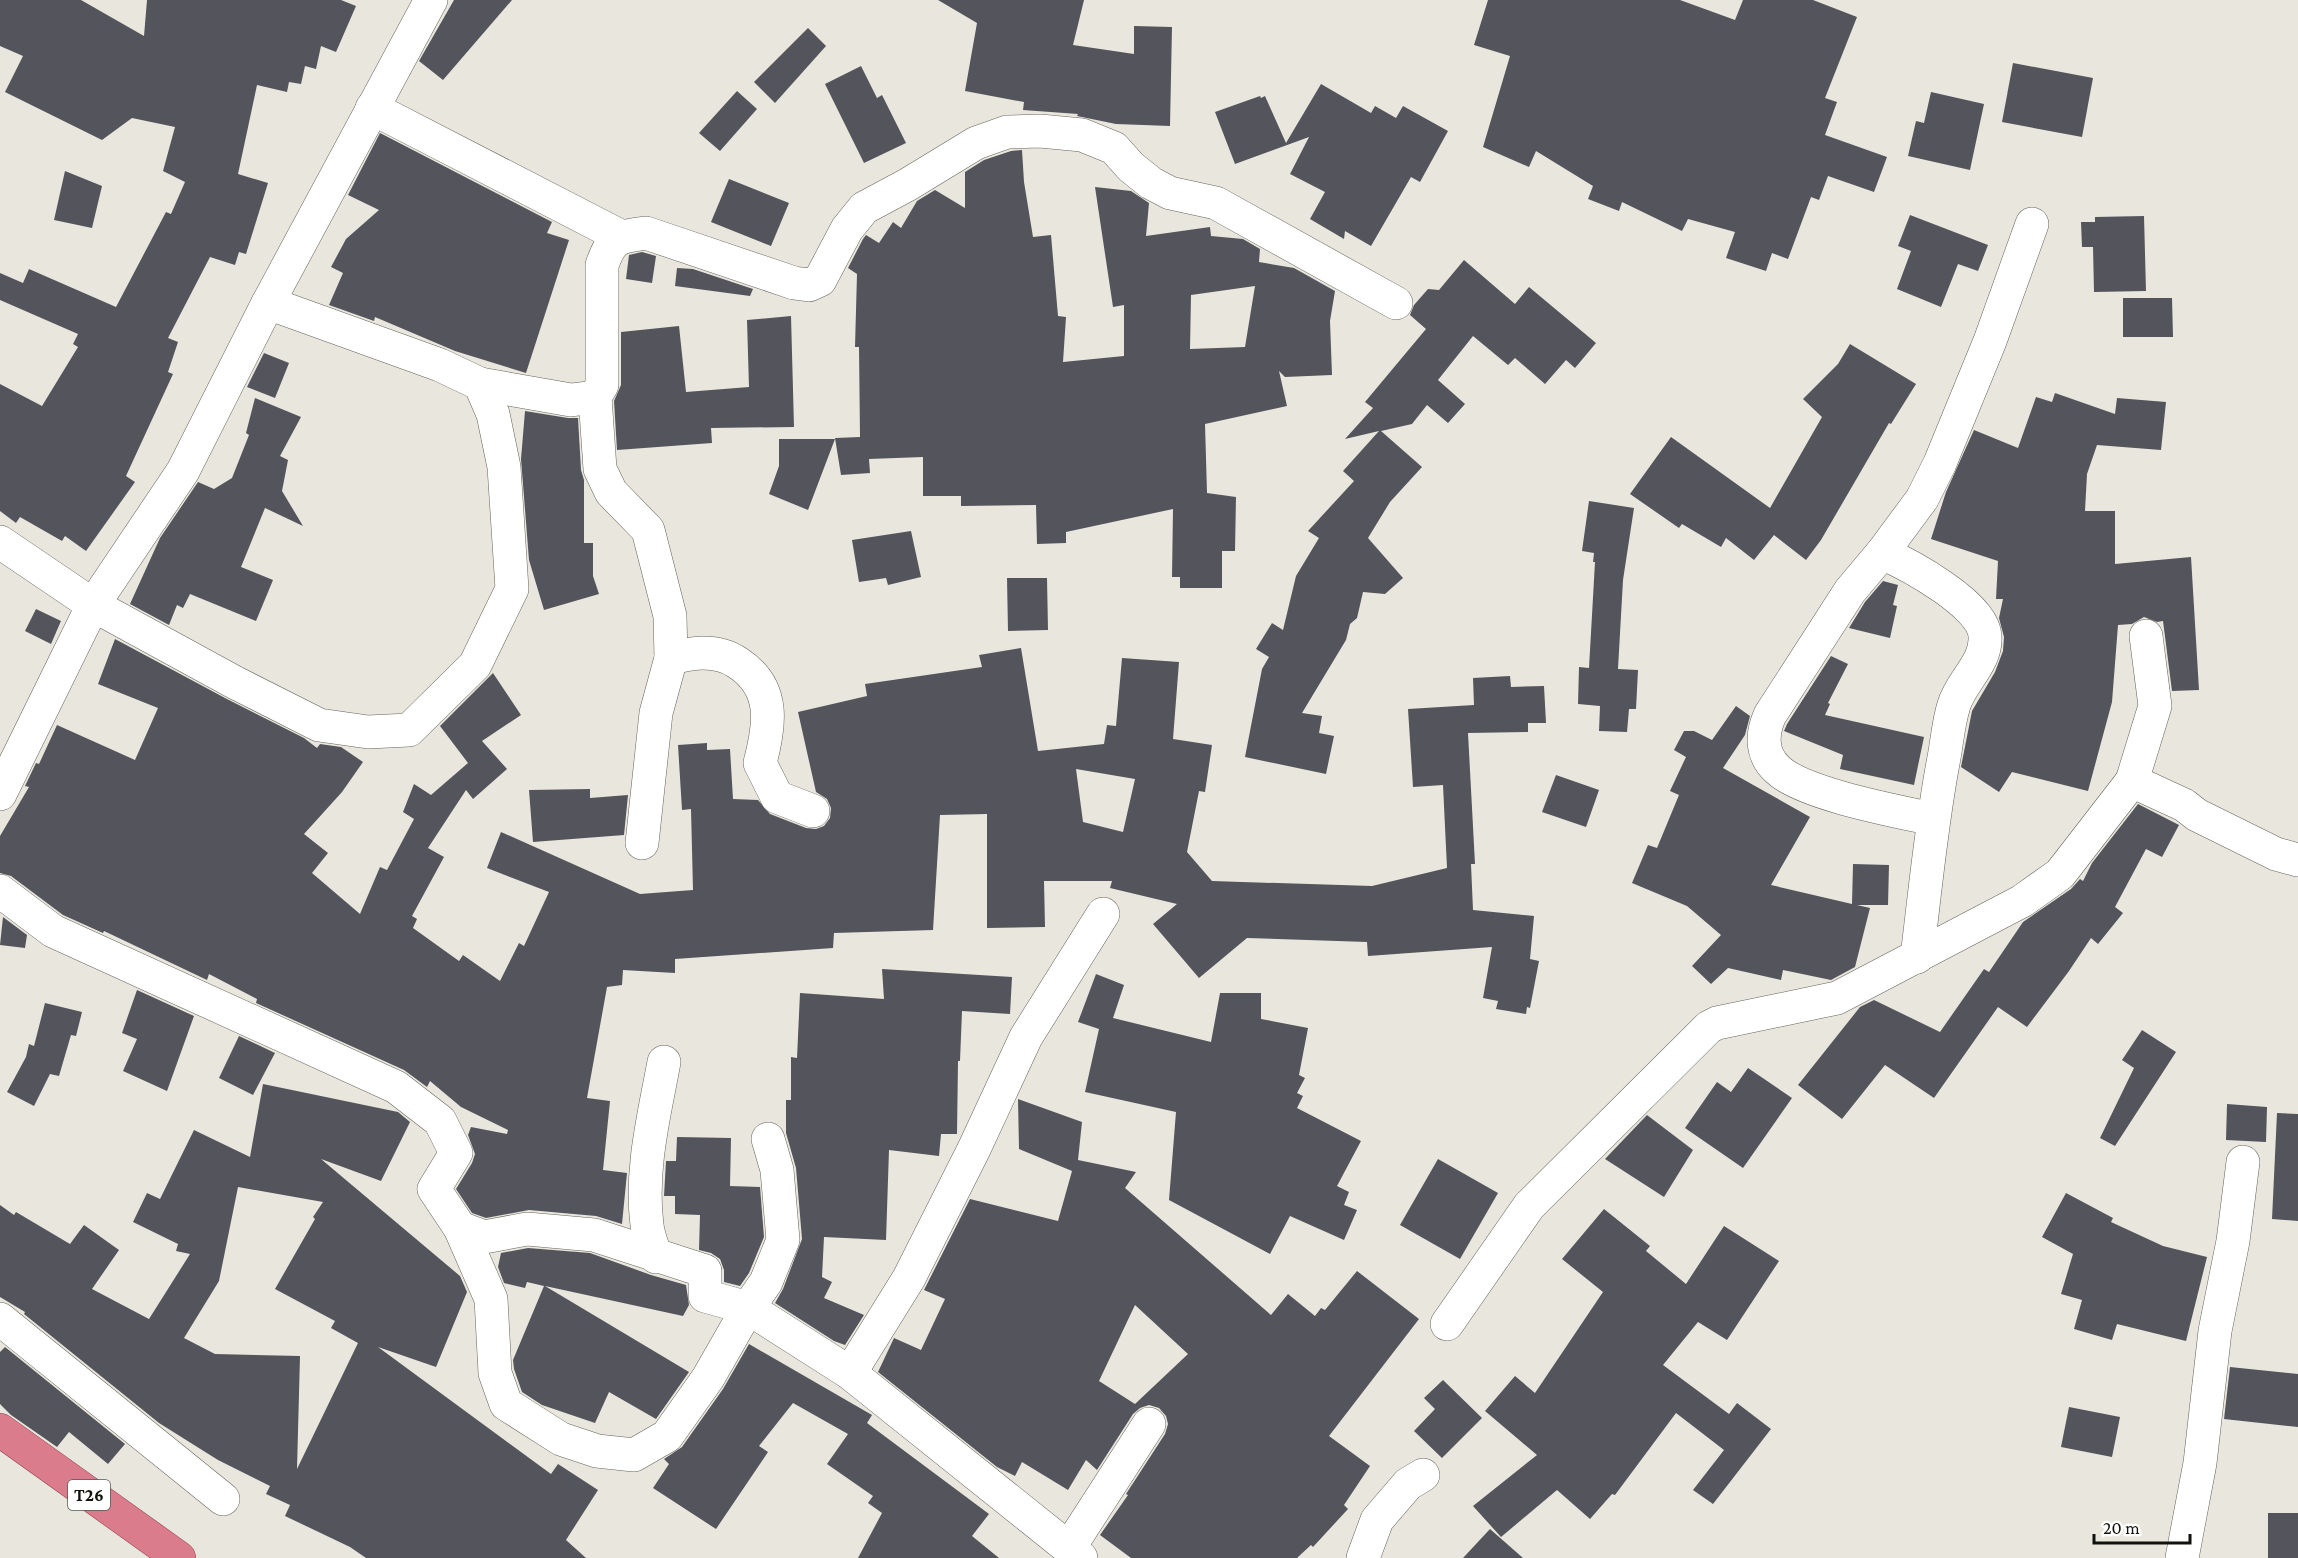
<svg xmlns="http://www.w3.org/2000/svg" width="2298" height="1558" font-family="'Crimson Pro',serif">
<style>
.building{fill:#54545c;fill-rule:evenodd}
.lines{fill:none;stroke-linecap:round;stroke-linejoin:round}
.minor-casing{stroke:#65635b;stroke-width:34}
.trunk-casing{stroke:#8e424d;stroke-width:34}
.minor{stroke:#fff;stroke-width:33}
.trunk{stroke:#da7c8c;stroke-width:33}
.labels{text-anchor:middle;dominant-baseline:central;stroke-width:6;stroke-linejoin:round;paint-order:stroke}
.shield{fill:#fff;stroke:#585856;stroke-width:1.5}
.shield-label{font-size:18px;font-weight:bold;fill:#11110d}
</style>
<rect width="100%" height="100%" fill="#e9e7dd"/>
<g class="building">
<polygon points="0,0 81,0 144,36 147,0 341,0 356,6 336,52 321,46 316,69 305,66 301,84 289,82 287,92 257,85 238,174 268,183 246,254 239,252 235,265 210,257 168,338 178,342 168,372 173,374 126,476 135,482 86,551 65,536 62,541 20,517 16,523 0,511 0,384 42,406 78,347 73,344 78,334 0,300 0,273 23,283 29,269 116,307 166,212 171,214 185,182 163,171 175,127 132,118 102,140 5,92 23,56 0,46"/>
<polygon points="454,0 512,0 443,80 419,61"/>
<polygon points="938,0 1084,0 1073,45 1134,54 1134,26 1172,27 1170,126 1116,124 1077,116 1078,114 1023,110 1024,102 965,91 977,23"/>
<polygon points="1488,0 1680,0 1735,20 1743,0 1813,0 1857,17 1825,98 1837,102 1825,135 1887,157 1874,192 1828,176 1819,200 1811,197 1788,259 1772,253 1766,271 1726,258 1735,232 1688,219 1682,231 1622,202 1619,211 1588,199 1593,186 1536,151 1529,167 1483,147 1510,56 1474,45"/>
<polygon points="808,28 826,46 775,103 754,82"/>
<polygon points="2013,63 2093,78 2082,137 2002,122"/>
<polygon points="861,66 877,98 882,95 906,143 864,163 825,84"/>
<polygon points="1321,84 1371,113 1375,106 1396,118 1403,106 1448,131 1420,182 1411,177 1371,246 1345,231 1344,239 1310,219 1325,192 1290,174 1309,137 1235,164 1215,112 1260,96 1261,98 1265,96 1286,143"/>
<polygon points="737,91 757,109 720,151 699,133"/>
<polygon points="1931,92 1984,104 1970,170 1908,156 1916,121 1924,123"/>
<polygon points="380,133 552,222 547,233 569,240 526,373 455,351 375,317 374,321 329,305 343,273 331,267 346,239 379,210 348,195"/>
<path d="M 1022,150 L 1024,182 L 1033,237 L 1051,235 L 1058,316 L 1066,317 L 1063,362 L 1124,356 L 1124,305 L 1113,307 L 1095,187 L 1131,191 L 1149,203 L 1146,236 L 1210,227 L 1211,236 L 1243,239 L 1260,249 L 1259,262 L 1294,268 L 1335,291 L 1330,321 L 1332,375 L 1285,377 L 1279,371 L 1287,406 L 1205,424 L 1207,493 L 1236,497 L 1235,551 L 1222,551 L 1222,588 L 1180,588 L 1180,577 L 1172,577 L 1173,509 L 1066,532 L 1066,543 L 1037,544 L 1036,505 L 961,506 L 961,496 L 923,496 L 923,457 L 869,459 L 870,473 L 841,475 L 835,438 L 860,437 L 859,347 L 855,347 L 857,274 L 848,268 L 863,239 L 866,235 L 879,243 L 893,222 L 901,228 L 917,201 L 935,190 L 965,208 L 965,172 L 984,160 L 1011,151 ZM 1255,286 L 1245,347 L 1190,349 L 1191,295 Z"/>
<polygon points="65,171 102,186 92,228 54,220"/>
<polygon points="729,179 789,203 771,246 711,222"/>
<polygon points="1910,215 1988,245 1978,271 1958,264 1941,307 1897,289 1911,251 1898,246"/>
<polygon points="2144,216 2146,291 2094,292 2093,247 2082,247 2081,222 2095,222 2095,217"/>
<polygon points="642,252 656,256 652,283 626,279 629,255"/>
<polygon points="1464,260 1515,304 1529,287 1596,343 1575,368 1566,360 1545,384 1515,358 1508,365 1473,336 1438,380 1465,404 1448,423 1427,405 1412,424 1381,431 1422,467 1390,502 1368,538 1403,578 1385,594 1363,592 1357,618 1350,624 1346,640 1302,713 1322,716 1319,733 1334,736 1326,774 1245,757 1262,669 1269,657 1256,649 1272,623 1283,630 1296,576 1319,538 1308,531 1354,481 1343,471 1379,431 1345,439 1373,408 1365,402 1426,329 1410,315 1414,305 1428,289 1439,290"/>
<polygon points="677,268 693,269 753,289 750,296 675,286"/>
<polygon points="2123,298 2172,298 2173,337 2123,337"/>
<polygon points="791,316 794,427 711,428 712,443 617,450 614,401 621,385 621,332 679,326 686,392 749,387 747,320"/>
<polygon points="1850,344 1916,384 1891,424 1889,423 1821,540 1806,560 1774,535 1754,560 1726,538 1721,547 1682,524 1679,528 1630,494 1671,437 1770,508 1822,417 1803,399 1838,364"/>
<polygon points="264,353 289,363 275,398 247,387"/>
<polygon points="2055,393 2115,414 2117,398 2166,402 2161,450 2097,445 2087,474 2085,511 2115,511 2115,564 2191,557 2199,690 2172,691 2163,621 2157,622 2144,617 2132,624 2118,625 2112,702 2088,791 2012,772 1999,792 1961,767 1972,711 1995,672 2003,651 2004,637 1999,618 2003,599 1996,599 1998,561 1931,539 1946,492 1974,430 2018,448 2036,397 2052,402"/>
<polygon points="255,398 301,417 280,456 288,460 282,491 303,526 265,508 241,567 273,580 256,621 190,594 183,608 177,605 169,625 130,604 160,538 198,482 214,489 232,478 249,435 246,433"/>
<polygon points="525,411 568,418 578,418 581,470 584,480 584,543 593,543 593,576 599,594 544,610 529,560 521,459"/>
<polygon points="779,439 835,439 808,510 769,494 779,466"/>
<polygon points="1589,501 1634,508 1623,580 1618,669 1638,670 1636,709 1629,709 1627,732 1599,731 1600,706 1578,704 1579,667 1589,668 1595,562 1593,562 1594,553 1582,551"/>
<polygon points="911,531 921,577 888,585 886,578 859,582 852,540"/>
<polygon points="1007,578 1047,578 1048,630 1008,631"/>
<polygon points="1883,581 1898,585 1893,605 1897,606 1890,638 1849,628 1865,602"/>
<polygon points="36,609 61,621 51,644 25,631"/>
<path d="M 115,639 L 225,698 L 304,738 L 317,748 L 320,744 L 341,747 L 363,762 L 342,792 L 304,834 L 328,853 L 312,873 L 360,914 L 380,867 L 387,870 L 414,819 L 403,812 L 414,784 L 431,795 L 468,763 L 440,726 L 493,673 L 521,715 L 482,741 L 507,769 L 473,799 L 466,790 L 428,848 L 444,857 L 412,916 L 417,919 L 413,928 L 459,961 L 463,955 L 500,981 L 519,943 L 524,946 L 549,892 L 487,868 L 501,832 L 640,894 L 693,890 L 691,809 L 682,810 L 678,745 L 707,743 L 707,750 L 730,749 L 733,799 L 758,800 L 770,814 L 806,828 L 816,829 L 824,826 L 830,818 L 831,808 L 827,799 L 816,792 L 798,712 L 867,696 L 865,684 L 982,667 L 979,655 L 1021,648 L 1038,751 L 1104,744 L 1107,725 L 1116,726 L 1122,658 L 1179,662 L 1173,739 L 1212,745 L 1205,792 L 1199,791 L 1187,852 L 1212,881 L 1372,886 L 1447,868 L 1443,785 L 1413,787 L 1408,709 L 1474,705 L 1473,678 L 1510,676 L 1511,687 L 1544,686 L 1546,723 L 1528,723 L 1528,732 L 1468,733 L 1475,864 L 1471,864 L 1473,910 L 1534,916 L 1530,959 L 1539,961 L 1530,1008 L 1527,1007 L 1526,1014 L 1496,1009 L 1498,1001 L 1483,998 L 1492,947 L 1368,956 L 1367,942 L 1247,938 L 1199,978 L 1153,924 L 1177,904 L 1110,888 L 1112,881 L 1044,881 L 1045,927 L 987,928 L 987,814 L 940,815 L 933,930 L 834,933 L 833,948 L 675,959 L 675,973 L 623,970 L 622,985 L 607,987 L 587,1098 L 610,1101 L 603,1170 L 627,1173 L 622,1224 L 596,1216 L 529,1210 L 486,1218 L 472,1213 L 456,1189 L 472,1163 L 475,1154 L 468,1135 L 471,1127 L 507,1134 L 508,1130 L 461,1107 L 430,1081 L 427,1087 L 404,1070 L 256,1003 L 257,999 L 209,974 L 207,980 L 104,931 L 103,933 L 63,915 L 11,876 L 0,873 L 0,836 L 29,787 L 25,786 L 36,763 L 39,764 L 57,725 L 135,760 L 158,708 L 98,684 ZM 1076,769 L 1135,779 L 1123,832 L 1083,822 Z"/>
<polygon points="1831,656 1848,664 1828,703 1830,704 1825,715 1924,737 1914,785 1840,769 1843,755 1784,731 1787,724"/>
<polygon points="1736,706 1750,716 1745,735 1723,768 1810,817 1771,885 1852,904 1853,864 1889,865 1888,905 1857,905 1870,908 1855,967 1831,980 1783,970 1781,980 1728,968 1711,984 1692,966 1721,935 1687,906 1632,883 1648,845 1657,848 1679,795 1670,791 1686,757 1674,750 1684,731 1694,731 1712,740"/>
<polygon points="1556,775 1599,790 1586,827 1542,812"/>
<polygon points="590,789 590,798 628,795 624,835 533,842 529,790"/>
<polygon points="2138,804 2179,825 2162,857 2146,849 2115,907 2123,913 2098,944 2091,938 2069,971 2027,1027 1998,1007 1934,1098 1885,1065 1842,1119 1798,1085 1860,1007 1874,1000 1940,1032 1984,969 1989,972 2023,922 2071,889 2080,879 2083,881 2092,863"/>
<polygon points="3,917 27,935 25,948 0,945"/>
<polygon points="882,969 1012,977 1010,1014 962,1011 960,1061 958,1061 957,1134 941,1134 939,1156 889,1150 886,1240 824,1237 822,1277 832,1282 824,1298 864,1315 845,1345 834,1341 775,1303 783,1289 802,1239 796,1168 786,1133 786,1100 791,1100 791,1057 797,1058 800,993 884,999"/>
<polygon points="1096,974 1124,985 1113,1018 1211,1042 1220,993 1261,993 1261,1019 1308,1028 1299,1075 1305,1078 1297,1093 1303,1096 1297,1108 1361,1141 1337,1186 1349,1192 1344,1205 1357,1210 1344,1240 1290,1216 1270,1254 1169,1200 1176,1112 1085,1092 1099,1029 1078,1022"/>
<polygon points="137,990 194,1016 167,1091 123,1071 137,1039 122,1033"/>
<polygon points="45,1003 82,1012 76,1036 71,1035 59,1076 50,1074 34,1106 7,1092 26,1057 29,1044 34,1046"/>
<polygon points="2142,1030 2176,1052 2115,1146 2100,1138 2134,1068 2122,1060"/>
<polygon points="239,1036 275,1053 253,1095 219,1078"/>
<polygon points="1748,1068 1792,1098 1743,1168 1685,1128 1717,1082 1731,1092"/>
<path d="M 263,1084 L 398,1112 L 410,1122 L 381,1181 L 321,1159 L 460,1276 L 467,1292 L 436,1367 L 378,1347 L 551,1474 L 558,1464 L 598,1490 L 566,1540 L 586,1558 L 366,1558 L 350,1547 L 285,1516 L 290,1505 L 266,1494 L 270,1486 L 218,1460 L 159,1423 L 24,1314 L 25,1312 L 0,1297 L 0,1205 L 14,1215 L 16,1212 L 70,1244 L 84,1225 L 119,1250 L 92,1289 L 149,1319 L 190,1254 L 176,1251 L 178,1244 L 133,1222 L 147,1193 L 160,1199 L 194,1130 L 250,1157 ZM 238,1187 L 323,1202 L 313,1217 L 315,1219 L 275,1289 L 335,1321 L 331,1328 L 358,1343 L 297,1469 L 300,1356 L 215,1354 L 184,1338 L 219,1281 Z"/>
<path d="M 1018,1099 L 1082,1122 L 1078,1160 L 1136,1172 L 1125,1188 L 1271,1315 L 1288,1294 L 1315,1316 L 1321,1308 L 1325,1310 L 1357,1271 L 1419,1319 L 1329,1436 L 1370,1466 L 1344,1505 L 1348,1509 L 1313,1547 L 1311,1545 L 1297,1558 L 1131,1558 L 1100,1535 L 1128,1495 L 1126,1494 L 1165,1434 L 1168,1424 L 1166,1416 L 1159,1408 L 1149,1405 L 1140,1408 L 1133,1414 L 1097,1470 L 1086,1460 L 1068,1490 L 1022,1462 L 1015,1476 L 997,1467 L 878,1372 L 894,1338 L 921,1350 L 945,1299 L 924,1290 L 970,1199 L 1058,1221 L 1072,1171 L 1019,1149 ZM 1135,1305 L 1188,1354 L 1135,1404 L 1099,1381 Z"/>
<polygon points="2227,1104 2267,1107 2266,1142 2226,1140"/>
<polygon points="2277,1113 2298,1114 2298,1221 2272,1219"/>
<polygon points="1647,1115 1693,1150 1664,1197 1605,1159"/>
<polygon points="677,1137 731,1138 730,1186 760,1187 764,1237 749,1273 740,1286 724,1282 724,1270 720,1259 711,1253 699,1250 700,1215 675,1214 675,1196 664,1196 666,1161 676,1161"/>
<polygon points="1438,1159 1498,1193 1460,1259 1400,1225"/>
<polygon points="2066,1193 2113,1218 2111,1222 2163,1246 2207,1257 2186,1341 2117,1324 2112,1340 2074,1329 2082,1300 2061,1294 2073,1254 2042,1237"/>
<polygon points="1604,1209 1650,1246 1646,1251 1686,1284 1724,1226 1779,1261 1727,1340 1698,1322 1663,1365 1729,1414 1737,1403 1771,1429 1713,1504 1693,1490 1724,1450 1676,1413 1615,1495 1612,1494 1590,1519 1557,1490 1501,1537 1473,1506 1537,1455 1485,1411 1515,1376 1535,1393 1603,1292 1562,1259"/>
<polygon points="528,1248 590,1253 651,1275 686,1285 689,1305 683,1316 545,1286 689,1372 656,1419 609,1392 595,1423 542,1405 522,1392 514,1369 513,1360 544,1286 527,1282 525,1288 504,1283 498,1267 501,1253"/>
<polygon points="749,1344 872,1415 867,1423 989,1514 972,1536 999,1558 858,1558 882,1513 868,1503 873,1496 827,1464 848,1434 793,1403 759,1446 768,1452 716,1529 653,1488 669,1464 664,1459 682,1447 723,1389"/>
<polygon points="5,1347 125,1444 108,1464 69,1432 57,1447 11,1415 0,1404 0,1352"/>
<polygon points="2230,1367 2298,1374 2298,1427 2224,1419"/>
<polygon points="1443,1380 1482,1418 1442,1458 1414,1431 1435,1409 1424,1398"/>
<polygon points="2069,1407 2120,1417 2112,1457 2061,1447"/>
<rect x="2268" y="1513" width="30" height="45"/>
<polygon points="1490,1529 1523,1558 1463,1558"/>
</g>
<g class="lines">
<defs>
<g id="minor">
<polyline points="372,108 622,237"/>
<path d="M 480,384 L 571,400 L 595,397 L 602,385 L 602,265 C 612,237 618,237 646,233 L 794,283 L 809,285 L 820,280 L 847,229 L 864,208 L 907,185 L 976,143 L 1007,132 L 1040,131 L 1082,135 L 1114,148 L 1131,167 L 1151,183 L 1170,193 L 1216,203 L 1396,303"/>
<polyline points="595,397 600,469 611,492 648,530 670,616 671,658 656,713 642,843"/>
<polyline points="0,542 93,605 234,682 319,725 368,732 409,730 475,665 512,589 504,467 493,414 480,384 440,365 268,303"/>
<path d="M 1882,553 C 1908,564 1984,605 1985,636 C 1987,663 1961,681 1954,705 C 1948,723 1947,744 1943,763 C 1931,827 1925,892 1917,957"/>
<path d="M 671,658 C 681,656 692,653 703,653 C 716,653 728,656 738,663 C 776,688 770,725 760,763 L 777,797 L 813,811"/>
<polyline points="2132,781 2155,706 2146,636"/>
<polyline points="0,794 93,605 183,471 268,303 431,0"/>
<path d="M 1933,819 C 1896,811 1804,794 1778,770 C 1761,755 1761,735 1770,715 L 1850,591 L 1882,553 L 1922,499 L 1940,463 L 1990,341 L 2032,224"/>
<polyline points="0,891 53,931 396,1087 440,1121 456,1153 434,1189 460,1228 491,1299 495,1373 506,1404 561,1439 597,1451 634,1455 667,1436 708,1378 748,1308 766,1282 783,1240 777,1170 768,1139"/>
<polyline points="460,1228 484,1237 527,1229 594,1235 705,1271 705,1296 748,1308 850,1373 1081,1558"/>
<path d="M 656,1257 C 653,1247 648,1236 647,1225 C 640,1170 654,1116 664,1062"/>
<polyline points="0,1319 223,1499"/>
<polyline points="1447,1324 1529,1206 1709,1027 1717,1023 1837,998 2022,901 2060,874 2132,781 2184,805 2197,815 2276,854 2298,860"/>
<polyline points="850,1373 909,1278 974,1149 1026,1037 1103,914"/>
<polyline points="1069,1548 1149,1424"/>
<polyline points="1363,1558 1377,1520 1408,1484 1423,1475"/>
<polyline points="2182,1558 2200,1463 2215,1331 2233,1241 2243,1162"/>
</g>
<polyline id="trunk" points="0,1430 179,1558"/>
</defs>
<use href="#minor" class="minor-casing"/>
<use href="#trunk" class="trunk-casing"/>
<use href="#minor" class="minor"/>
<use href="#trunk" class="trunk"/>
</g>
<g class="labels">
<rect class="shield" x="68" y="1480" width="42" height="30" rx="4.5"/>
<g class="shield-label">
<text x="89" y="1495">T26</text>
</g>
</g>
<path d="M2094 1534v9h96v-9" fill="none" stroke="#11110d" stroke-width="3"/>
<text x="2103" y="1534" font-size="18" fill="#11110d" stroke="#ffffff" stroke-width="4.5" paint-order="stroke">20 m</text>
</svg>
